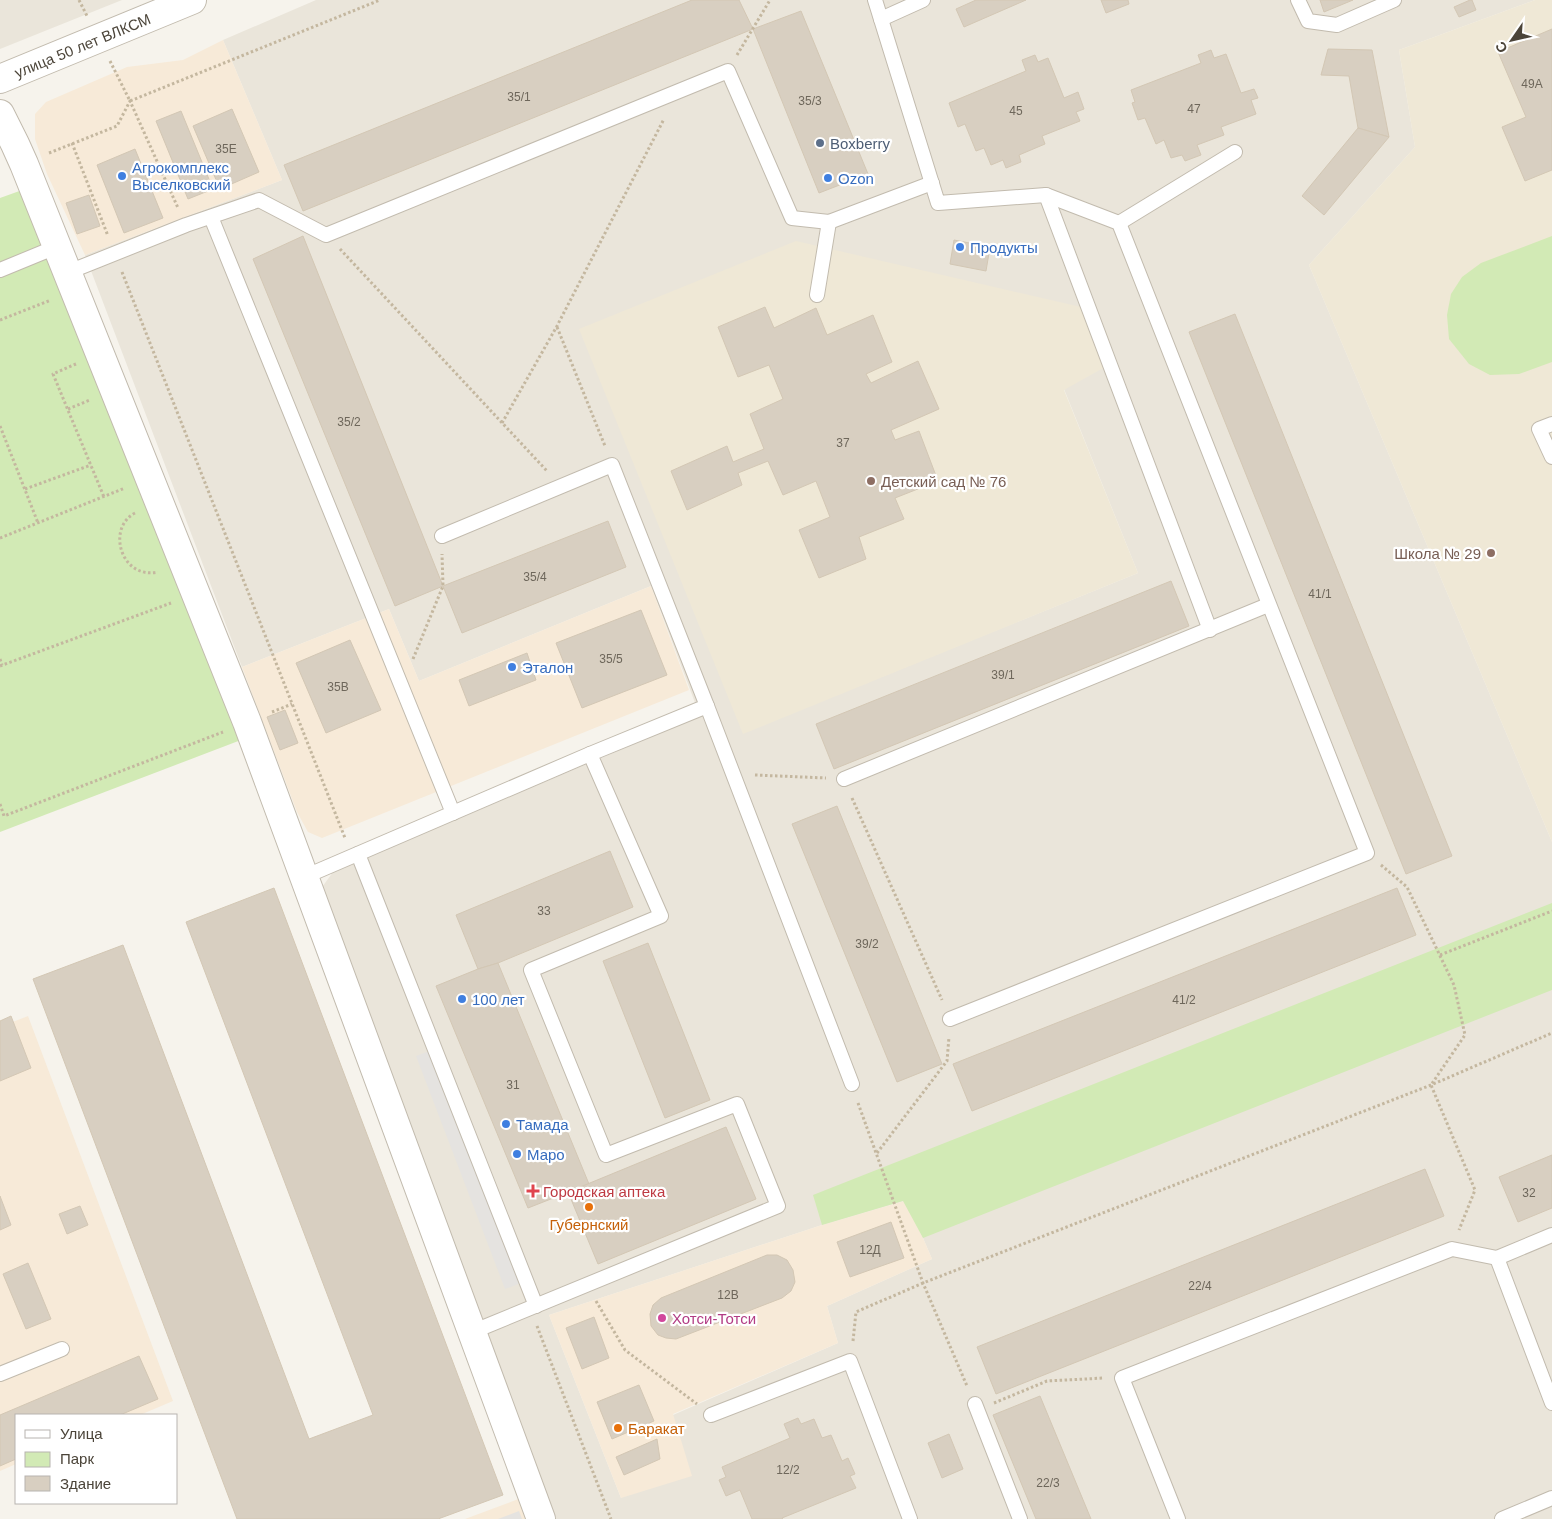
<svg xmlns="http://www.w3.org/2000/svg" width="1552" height="1519" font-family="Helvetica,sans-serif">
<style>
.residential{fill:#eae5da;fill-rule:evenodd}
.commercial{fill:#f7ead8}
.education{fill:#efe8d6}
.park{fill:#d2eab5}
.parking{fill:#e5e3e0}
.building{fill:#d8cfc1;stroke:#d3c7b4}
.lines{fill:none;stroke-linecap:round;stroke-linejoin:round}
.service-casing{stroke:#c2bbae;stroke-width:16}
.minor-casing{stroke:#c2bbae;stroke-width:30}
.tertiary-casing{stroke:#c2bbae;stroke-width:30}
.path{stroke:#c4b79f;stroke-width:3;stroke-dasharray:2.5 2.5;stroke-linecap:butt}
.service{stroke:#fff;stroke-width:14}
.minor{stroke:#fff;stroke-width:28}
.tertiary{stroke:#fff;stroke-width:28}
.service-dot{fill:#5c6f8a;stroke:#fff;stroke-width:2}
.shop-dot{fill:#3f7fe0;stroke:#fff;stroke-width:2}
.education-dot{fill:#8d6e63;stroke:#fff;stroke-width:2}
.health-dot{fill:#e0444e;stroke:#fff;stroke-width:2}
.food-dot{fill:#e8710a;stroke:#fff;stroke-width:2}
.hotel-dot{fill:#d1479c;stroke:#fff;stroke-width:2}
.labels{text-anchor:middle;dominant-baseline:central;stroke-width:4.5;stroke-linejoin:round;paint-order:stroke}
.number-label{font-size:12px;fill:#6e675b}
.street-label{font-size:15px;fill:#4b4439;stroke:#fff}
.service-label{font-size:15px;fill:#4e5e75;stroke:#fff;text-anchor:start}
.shop-label{font-size:15px;fill:#366cbe;stroke:#fff;text-anchor:start}
.education-label{font-size:15px;fill:#785e54;stroke:#fff;text-anchor:start}
.health-label{font-size:15px;fill:#be3a42;stroke:#fff;text-anchor:start}
.food-label{font-size:15px;fill:#c56008;stroke:#fff}
.hotel-label{font-size:15px;fill:#b23c85;stroke:#fff;text-anchor:start}
</style>
<rect width="100%" height="100%" fill="#f6f3ec"/>
<g class="residential">
<polygon points="0,0 122,0 0,49"/>
<path d="M 316,0 L 1535,0 L 1399,50 L 1415,147 L 1309,265 L 1552,842 L 1552,1519 L 556,1519 L 322,903 L 320,890 L 333,872 L 700,716 L 651,586 L 419,681 L 389,609 L 242,667 L 85,255 L 282,180 L 223,40 ZM 1081,307 L 1064,389 L 1138,573 L 743,733 ZM 903,1201 L 923,1238 L 932,1259 L 827,1306 L 838,1343 L 673,1415 L 621,1498 L 549,1315 L 822,1225 Z"/>
</g>
<g class="commercial">
<polygon points="223,40 282,180 85,255 47,174 35,139 35,114 46,102 127,67 183,60"/>
<polygon points="651,586 689,690 322,838 308,832 297,812 242,667 389,609 419,681"/>
<polygon points="28,1016 173,1401 140,1415 16,1415 16,1464 0,1471 0,1027"/>
<polygon points="904,1201 923,1238 932,1259 827,1306 838,1343 673,1414 692,1476 621,1498 549,1315 822,1225"/>
<polygon points="521,1498 529,1519 465,1519"/>
</g>
<g class="education">
<polygon points="1535,0 1552,0 1552,842 1309,265 1415,147 1399,50"/>
<polygon points="796,241 1081,307 1105,367 1064,390 1138,573 743,734 579,329"/>
</g>
<g class="park">
<polygon points="25,189 241,740 0,832 0,198"/>
<polygon points="1552,236 1552,362 1519,374 1490,375 1469,364 1449,339 1447,315 1451,294 1462,277 1481,263"/>
<polygon points="1552,903 1552,990 923,1238 903,1201 822,1225 813,1195"/>
</g>
<g class="parking">
<polygon points="440,1047 529,1280 505,1289 416,1056"/>
<polygon points="519,1511 522,1519 498,1519"/>
</g>
<g class="building">
<polygon points="692,0 739,0 753,29 303,211 284,165"/>
<polygon points="976,0 1026,0 964,27 956,9"/>
<polygon points="1101,0 1128,0 1129,4 1106,13"/>
<polygon points="1320,0 1353,0 1324,12"/>
<polygon points="1470,0 1472,0 1476,10 1459,17 1454,7"/>
<polygon points="801,11 868,174 819,193 753,29"/>
<polygon points="1552,29 1552,170 1525,181 1502,127 1526,117 1498,52"/>
<polygon points="1328,49 1372,50 1389,137 1358,128 1349,76 1321,75"/>
<polygon points="1211,50 1214,58 1226,54 1241,93 1254,89 1258,98 1251,100 1256,114 1221,127 1224,135 1197,145 1201,155 1185,161 1182,155 1171,158 1164,140 1156,144 1145,118 1138,120 1132,103 1135,102 1131,90 1201,63 1198,55"/>
<polygon points="1035,55 1038,62 1048,58 1064,98 1078,92 1084,109 1076,112 1080,121 1042,136 1045,144 1019,155 1021,162 1006,168 1003,160 991,165 984,148 976,151 965,124 958,127 949,103 1026,71 1022,60"/>
<polygon points="232,109 259,172 220,189 193,126"/>
<polygon points="181,111 213,189 188,199 156,121"/>
<polygon points="1358,128 1389,137 1324,215 1302,196"/>
<polygon points="135,149 163,218 124,233 97,165"/>
<polygon points="89,195 100,226 77,234 66,203"/>
<polygon points="303,236 443,586 395,606 253,259"/>
<polygon points="954,240 990,247 986,271 950,264"/>
<polygon points="765,307 774,328 816,308 827,335 873,315 892,362 866,374 871,383 918,361 939,409 891,430 895,440 919,431 938,481 895,498 904,519 859,537 866,559 819,578 799,530 830,517 816,481 783,495 768,461 738,473 742,485 687,510 671,471 727,446 733,462 764,449 750,414 783,399 769,365 738,377 718,327"/>
<polygon points="1235,314 1452,856 1406,874 1189,332"/>
<polygon points="608,521 626,567 462,633 443,586"/>
<polygon points="1171,581 1189,626 834,769 816,724"/>
<polygon points="641,610 667,675 582,708 556,643"/>
<polygon points="350,640 381,710 326,733 296,663"/>
<polygon points="527,653 536,680 469,706 459,680"/>
<polygon points="285,710 298,743 280,750 267,717"/>
<polygon points="837,806 942,1064 897,1082 792,824"/>
<polygon points="610,851 633,907 498,963 478,969 456,915"/>
<polygon points="274,888 503,1495 438,1519 237,1519 33,979 123,945 309,1439 373,1415 186,922"/>
<polygon points="1397,888 1416,935 972,1111 953,1064"/>
<polygon points="648,943 710,1100 665,1118 603,961"/>
<polygon points="498,963 589,1184 528,1208 436,986 478,969"/>
<polygon points="11,1016 31,1068 0,1081 0,1021"/>
<polygon points="726,1127 756,1199 598,1264 568,1192"/>
<polygon points="1552,1155 1552,1208 1518,1222 1499,1177"/>
<polygon points="1425,1169 1444,1216 996,1394 977,1347"/>
<polygon points="0,1196 11,1225 0,1230"/>
<polygon points="80,1206 88,1225 67,1234 59,1214"/>
<polygon points="891,1222 904,1258 850,1277 837,1242"/>
<polygon points="767,1255 777,1255 787,1260 793,1270 795,1282 791,1291 782,1298 676,1339 666,1338 658,1335 651,1326 650,1314 653,1305 661,1298"/>
<polygon points="28,1263 51,1319 26,1329 3,1274"/>
<polygon points="594,1317 609,1358 582,1369 566,1328"/>
<polygon points="139,1356 158,1399 120,1415 16,1415 16,1459 0,1466 0,1415"/>
<polygon points="639,1385 654,1421 612,1439 597,1402"/>
<polygon points="1040,1396 1091,1519 1036,1519 993,1415"/>
<polygon points="798,1418 801,1424 814,1419 822,1438 831,1435 842,1461 848,1458 855,1474 850,1476 856,1488 782,1518 783,1519 752,1519 740,1490 726,1496 719,1480 726,1477 722,1467 790,1438 784,1424"/>
<polygon points="949,1434 963,1469 942,1478 928,1443"/>
<polygon points="657,1439 660,1459 624,1475 616,1457"/>
</g>
<g class="lines">
<defs>
<g id="service">
<polyline points="875,0 938,203 1046,195 1119,223 1367,853 950,1019"/>
<polyline points="1298,0 1308,21 1337,25 1394,0"/>
<polyline points="881,19 923,0"/>
<polyline points="1046,195 1210,630"/>
<polyline points="211,217 453,813"/>
<polyline points="1119,223 1235,152"/>
<polyline points="0,270 56,247"/>
<polyline points="66,273 186,225 259,200 326,235 728,71 792,218 829,222 932,183"/>
<polyline points="817,295 829,222"/>
<polyline points="1552,424 1539,429 1552,457"/>
<polyline points="707,706 852,1084"/>
<polyline points="844,779 1268,605"/>
<polyline points="358,854 536,1306"/>
<polyline points="304,877 590,754 707,706 612,465 442,536"/>
<polyline points="1497,1258 1552,1403"/>
<polyline points="472,1332 778,1206 737,1104 606,1155 531,970 661,916 590,754"/>
<polyline points="0,1374 62,1349"/>
<polyline points="975,1404 1020,1519"/>
<polyline points="711,1415 850,1361 910,1519"/>
<polyline points="1178,1519 1122,1378 1452,1249 1497,1258 1552,1235"/>
<polyline points="1502,1519 1552,1498"/>
</g>
<polyline id="minor" points="0,114 15,144 24,164 247,722 541,1519"/>
<g id="tertiary">
<path id="s1" d="M 0,79 L 192,0"/>
</g>
</defs>
<use href="#service" class="service-casing"/>
<use href="#minor" class="minor-casing"/>
<use href="#tertiary" class="tertiary-casing"/>
<g class="path">
<polyline points="79,0 87,16"/>
<polyline points="737,55 770,0"/>
<polyline points="110,61 130,101 380,0"/>
<polyline points="72,143 108,236"/>
<polyline points="49,153 117,126 130,101 178,208"/>
<polyline points="340,249 547,471"/>
<polyline points="122,272 345,838"/>
<polyline points="0,320 51,300"/>
<polyline points="557,327 605,446"/>
<polyline points="76,364 53,374 104,497"/>
<polyline points="68,409 90,400"/>
<polyline points="502,423 557,326 664,119"/>
<polyline points="0,426 38,523"/>
<polyline points="25,489 91,465"/>
<path d="M 135,513 C 106,528 121,580 158,572"/>
<polyline points="0,538 125,488"/>
<polyline points="0,659 2,665"/>
<polyline points="413,659 443,586 442,554"/>
<polyline points="0,666 171,603"/>
<polyline points="272,712 292,704"/>
<polyline points="755,775 826,778"/>
<polyline points="852,798 942,1000"/>
<polyline points="0,804 4,816 223,732"/>
<polyline points="1381,865 1407,887 1454,985 1465,1035 1431,1085 1475,1190 1459,1230"/>
<polyline points="1440,955 1552,911"/>
<polyline points="858,1103 923,1283 967,1386"/>
<polyline points="877,1153 947,1061 949,1037"/>
<polyline points="596,1301 625,1350 697,1404"/>
<polyline points="537,1326 611,1519"/>
<polyline points="853,1341 856,1312 923,1283 1431,1085 1552,1033"/>
<polyline points="994,1403 1047,1381 1104,1378"/>
</g>
<use href="#service" class="service"/>
<use href="#minor" class="minor"/>
<use href="#tertiary" class="tertiary"/>
</g>
<circle class="service-dot" cx="820" cy="143" r="5"/>
<g class="shop-dot">
<circle cx="122" cy="176" r="5"/>
<circle cx="828" cy="178" r="5"/>
<circle cx="960" cy="247" r="5"/>
<circle cx="512" cy="667" r="5"/>
<circle cx="462" cy="999" r="5"/>
<circle cx="506" cy="1124" r="5"/>
<circle cx="517" cy="1154" r="5"/>
</g>
<g class="education-dot">
<circle cx="871" cy="481" r="5"/>
<circle cx="1491" cy="553" r="5"/>
</g>
<path class="health-dot" d="M530.5 1183.5h5v5h5v5h-5v5h-5v-5h-5v-5h5z"/>
<g class="food-dot">
<circle cx="589" cy="1207" r="5"/>
<circle cx="618" cy="1428" r="5"/>
</g>
<circle class="hotel-dot" cx="662" cy="1318" r="5"/>
<g class="labels">
<g class="number-label">
<text x="1532" y="84">49А</text>
<text x="519" y="97">35/1</text>
<text x="810" y="101">35/3</text>
<text x="1194" y="109">47</text>
<text x="1016" y="111">45</text>
<text x="226" y="149">35Е</text>
<text x="349" y="422">35/2</text>
<text x="843" y="443">37</text>
<text x="535" y="577">35/4</text>
<text x="1320" y="594">41/1</text>
<text x="611" y="659">35/5</text>
<text x="1003" y="675">39/1</text>
<text x="338" y="687">35В</text>
<text x="544" y="911">33</text>
<text x="867" y="944">39/2</text>
<text x="1184" y="1000">41/2</text>
<text x="513" y="1085">31</text>
<text x="1529" y="1193">32</text>
<text x="870" y="1250">12Д</text>
<text x="1200" y="1286">22/4</text>
<text x="728" y="1295">12В</text>
<text x="788" y="1470">12/2</text>
<text x="1048" y="1483">22/3</text>
</g>
<g class="street-label">
<text stroke="none"><textPath href="#s1" startOffset="89">улица 50 лет ВЛКСМ</textPath></text>
</g>
<g class="service-label">
<text x="830" y="143">Boxberry</text>
</g>
<g class="shop-label">
<text x="132" y="167">Агрокомплекс<tspan x="132" dy="17">Выселковский</tspan></text>
<text x="838" y="178">Ozon</text>
<text x="970" y="247">Продукты</text>
<text x="522" y="667">Эталон</text>
<text x="472" y="999">100 лет</text>
<text x="516" y="1124">Тамада</text>
<text x="527" y="1154">Маро</text>
</g>
<g class="education-label">
<text x="881" y="481">Детский сад № 76</text>
<text x="1481" y="553" text-anchor="end">Школа № 29</text>
</g>
<g class="health-label">
<text x="543" y="1191">Городская аптека</text>
</g>
<g class="food-label">
<text x="589" y="1224">Губернский</text>
<text x="628" y="1428" text-anchor="start">Баракат</text>
</g>
<g class="hotel-label">
<text x="672" y="1318">Хотси-Тотси</text>
</g>
</g>
<rect x="15" y="1414" width="162" height="90" fill="#ffffff" stroke="#b7b4b0"/>
<rect x="25" y="1430" width="25" height="8" fill="#ffffff" stroke="#b7b4b0"/>
<text x="60" y="1439" font-size="15" fill="#4b4439">Улица</text>
<rect x="25" y="1452" width="25" height="15" fill="#d2eab5" stroke="#b7b4b0"/>
<text x="60" y="1464" font-size="15" fill="#4b4439">Парк</text>
<rect x="25" y="1476" width="25" height="15" fill="#d8cfc1" stroke="#b7b4b0"/>
<text x="60" y="1489" font-size="15" fill="#4b4439">Здание</text>
<g transform="translate(1512 40) rotate(236)" stroke="#ffffff" stroke-width="4" paint-order="stroke">
<path d="M0-4L9 19L0 12L-9 19Z" fill="#4b4439"/>
<text y="-8" font-size="14" font-weight="bold" text-anchor="middle" fill="#4b4439">С</text>
</g>
</svg>
